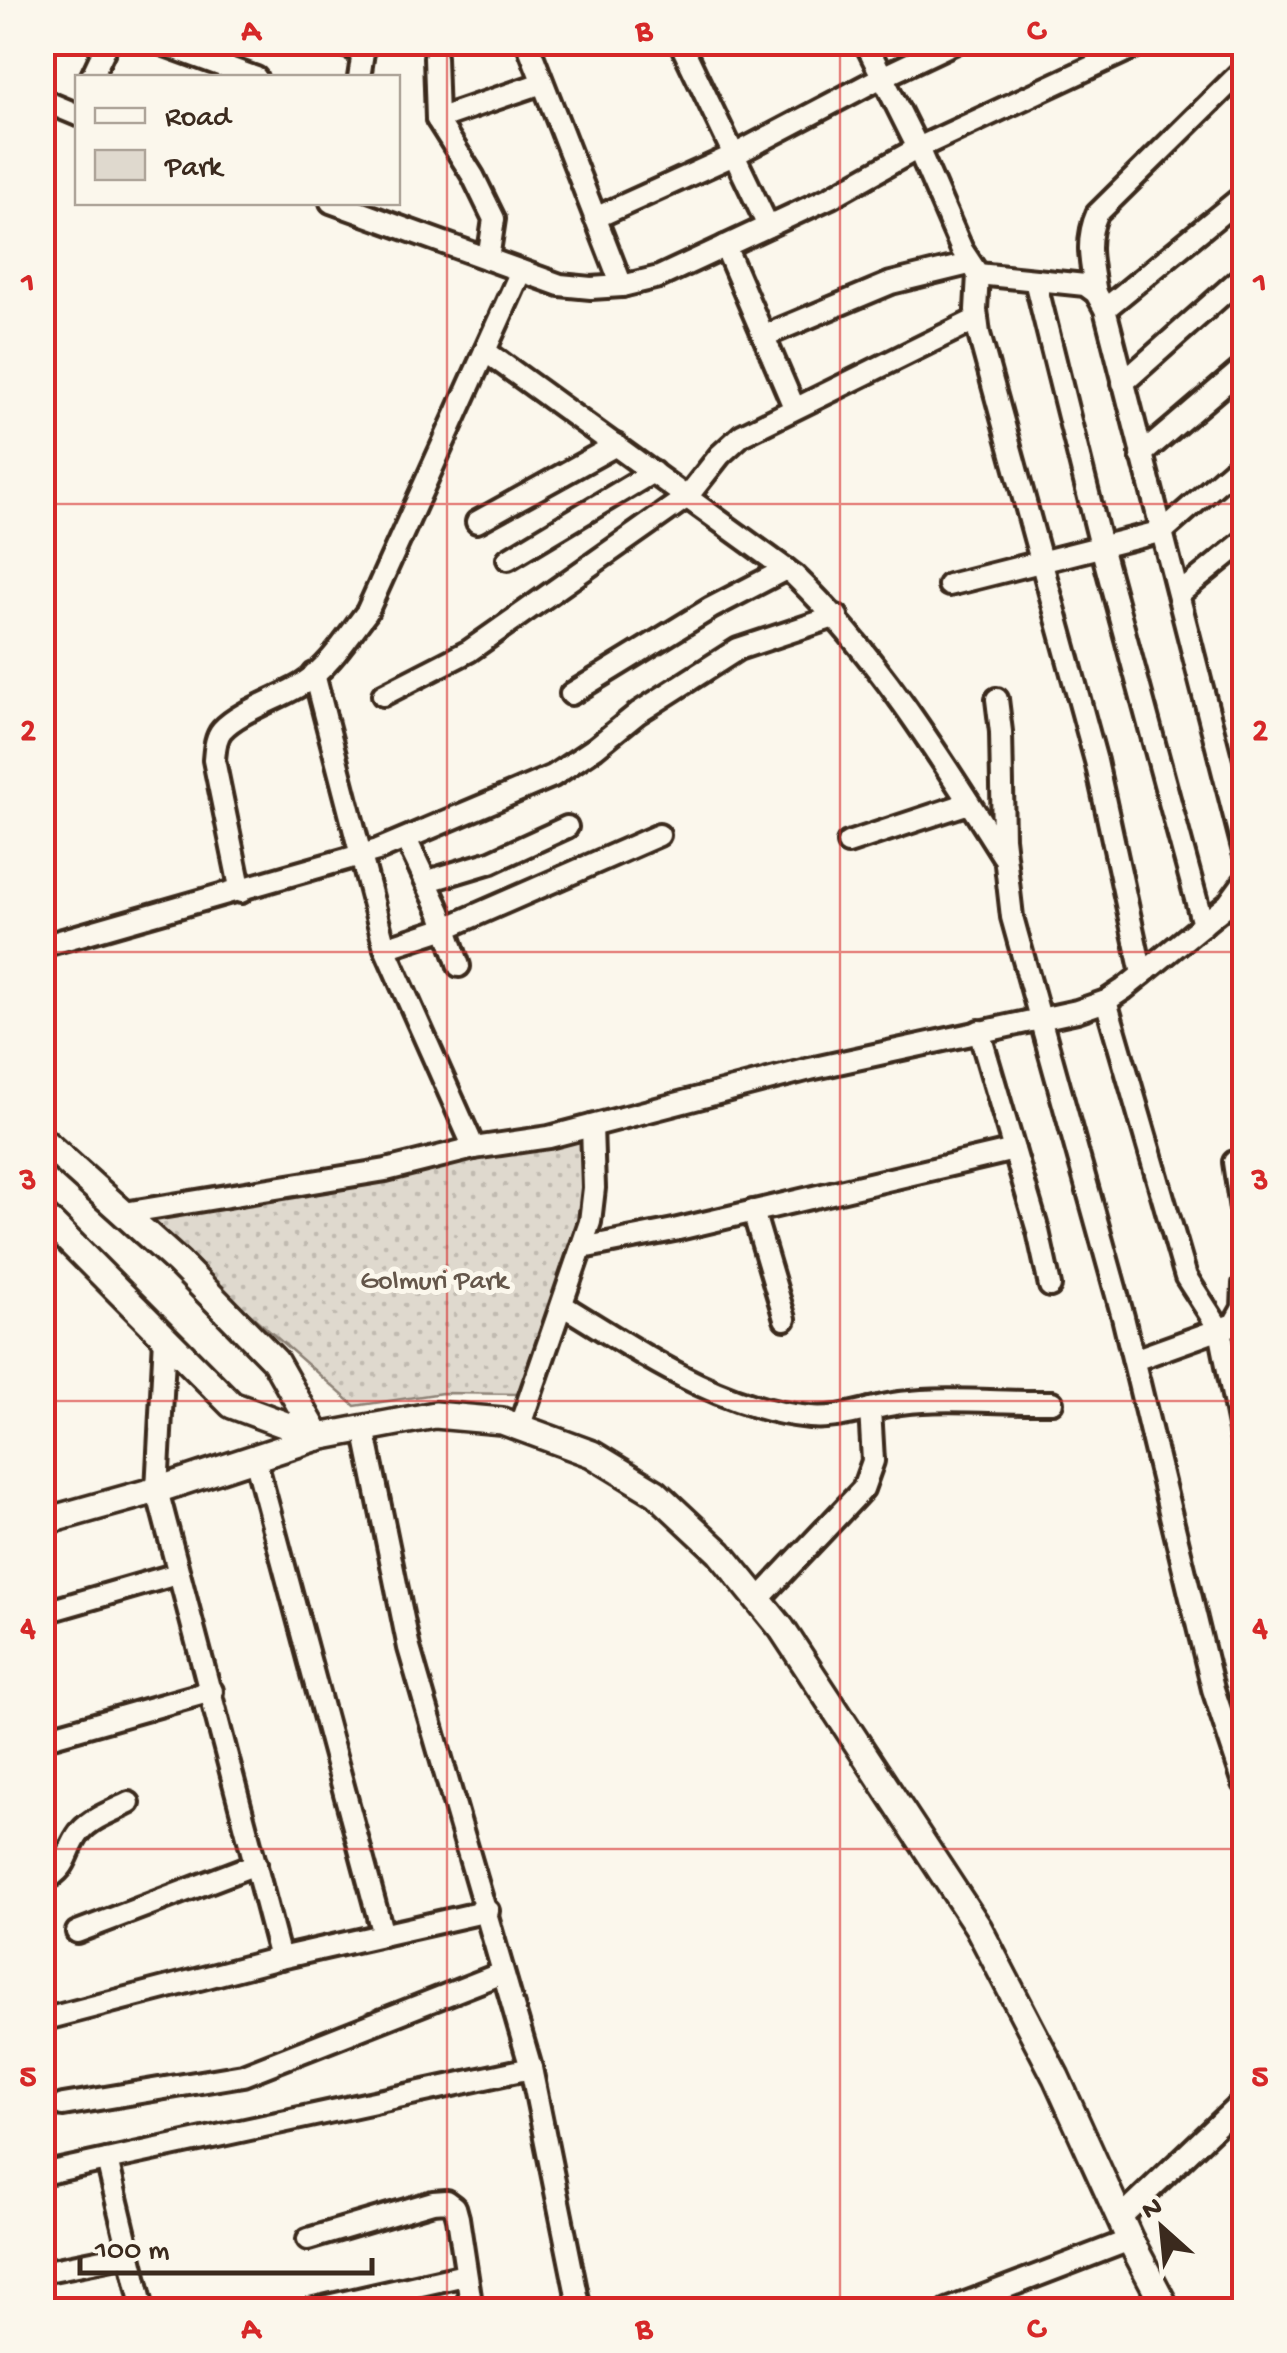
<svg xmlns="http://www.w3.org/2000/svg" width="1287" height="2353" font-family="'Gochi Hand',sans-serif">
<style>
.green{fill:url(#green-dots);stroke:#8d8276;stroke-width:2.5}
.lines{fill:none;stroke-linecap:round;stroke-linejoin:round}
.minor-casing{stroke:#3b2a1e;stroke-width:28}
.tertiary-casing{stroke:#3b2a1e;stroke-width:32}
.minor{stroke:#fbf7ec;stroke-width:20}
.tertiary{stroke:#fbf7ec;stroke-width:25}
.grid{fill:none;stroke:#d62828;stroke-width:2.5;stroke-opacity:0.55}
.labels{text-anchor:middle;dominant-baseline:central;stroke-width:10;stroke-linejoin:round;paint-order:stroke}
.park-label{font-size:28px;fill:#64564a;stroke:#fbf7ec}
.neatline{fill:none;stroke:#d62828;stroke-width:4}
.grid-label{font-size:32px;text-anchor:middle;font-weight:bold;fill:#d62828}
</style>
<defs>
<pattern id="green-dots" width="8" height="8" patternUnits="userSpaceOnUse" patternTransform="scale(2.5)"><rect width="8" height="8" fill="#dfd9ce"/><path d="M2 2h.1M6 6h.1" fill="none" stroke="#c0bab0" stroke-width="1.8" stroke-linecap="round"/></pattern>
</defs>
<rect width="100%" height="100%" fill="#fbf7ec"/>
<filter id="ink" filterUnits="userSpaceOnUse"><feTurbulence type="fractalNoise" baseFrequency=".01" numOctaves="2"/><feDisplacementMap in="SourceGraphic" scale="20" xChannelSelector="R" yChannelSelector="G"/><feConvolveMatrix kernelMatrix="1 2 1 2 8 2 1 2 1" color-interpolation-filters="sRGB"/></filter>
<g filter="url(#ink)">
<polygon class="green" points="559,1140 585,1140 582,1232 526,1394 442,1393 355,1406 139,1217 351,1185"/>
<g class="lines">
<defs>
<g id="minor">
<polyline points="157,42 256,78"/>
<polyline points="334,42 363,52 359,78"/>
<polyline points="527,42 622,286"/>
<polyline points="680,42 768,226"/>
<polyline points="865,42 918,148 962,250 978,274 1085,285 1096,293 1105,309 1244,852"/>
<polyline points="435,57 437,119 473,176 494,219 488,259"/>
<polyline points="91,78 108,42"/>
<polyline points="42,100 78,115"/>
<polyline points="437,119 542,83"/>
<polyline points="331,202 560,285 591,288 622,286 659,277 831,197 918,148 1145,42"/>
<polyline points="595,218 734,155 882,77 956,42"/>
<polyline points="725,246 794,407"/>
<polyline points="978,274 976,310 979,334 1096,761 1142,974"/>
<polyline points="1035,280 1101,546 1203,925"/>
<path d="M 1096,293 C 1091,264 1085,241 1097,214 L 1244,69"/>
<polyline points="1105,309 1244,195"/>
<polyline points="764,336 891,283 969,264"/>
<path d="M 485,351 L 794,575 C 878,656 941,758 1003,856"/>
<polyline points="1123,383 1244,275"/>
<polyline points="1141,455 1244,367"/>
<polyline points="477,522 616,445"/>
<polyline points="508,559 653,472"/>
<polyline points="949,585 1163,531 1244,460"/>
<polyline points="1179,594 1244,541"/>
<polyline points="314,674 385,948 474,1148"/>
<polyline points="571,694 711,608 786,569"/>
<polyline points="383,695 469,651 687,497 720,455 742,435 977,319"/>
<polyline points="997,699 1001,732 1003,838 1012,917 1123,1317 1213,1689 1244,1783"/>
<polyline points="406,839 440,911 459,966"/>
<polyline points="848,843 969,803"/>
<polyline points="428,881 491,862 567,827"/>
<path d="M 241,892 L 214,760 C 215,751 215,738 222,730 C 239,711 281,698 304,683 C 330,666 348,636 367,612 L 521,271"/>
<polyline points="42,946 378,850 553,776 595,748 638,713 738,649 837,616"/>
<polyline points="385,948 446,928 659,835"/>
<polyline points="1106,1001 1186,1277 1220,1330 1244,1451"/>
<polyline points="979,1031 1038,1231 1050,1286"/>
<polyline points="1234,1162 1244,1230"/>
<polyline points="753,1211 785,1319"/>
<polyline points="124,1213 386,1170 474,1148 549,1137 810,1069 1077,1011 1106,1001 1124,989 1228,904 1244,882"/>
<polyline points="582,1248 674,1230 1014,1150"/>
<path d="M 562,1305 C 638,1351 719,1409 810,1417 C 840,1420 870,1407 900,1403 C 949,1397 1003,1403 1052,1402"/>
<polyline points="165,1337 157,1490 280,1958"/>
<polyline points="1134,1360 1234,1324 1243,1308 1244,1284"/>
<polyline points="364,1428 409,1648 531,2068 580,2310"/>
<polyline points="519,1428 590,1222 594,1188 592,1126"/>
<polyline points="255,1458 383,1935"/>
<polyline points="758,1600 863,1489 873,1461 870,1409"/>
<polyline points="42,1613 177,1574"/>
<polyline points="42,1739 212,1691"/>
<path d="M 42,1882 C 71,1867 64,1853 80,1832 C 92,1818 113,1811 129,1803"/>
<polyline points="77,1932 256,1864"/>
<polyline points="42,2020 280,1958 488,1911"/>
<polyline points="63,2105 243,2075 502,1973"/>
<polyline points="107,2160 143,2310"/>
<polyline points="42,2174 531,2068"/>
<polyline points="1120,2218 1244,2100"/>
<polyline points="308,2239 433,2202 447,2201 455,2207 458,2218 472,2310"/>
<polyline points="42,2272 128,2255"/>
<polyline points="310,2310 465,2275"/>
<polyline points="947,2310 1130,2240"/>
</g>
<g id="tertiary">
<polyline points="42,1140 179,1263 275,1361 318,1437"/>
<polyline points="42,1214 232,1405 318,1437"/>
<polyline points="42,1522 157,1490 318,1437 435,1415 502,1421 592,1454 656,1493 720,1553 782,1629 978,1927 1056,2077 1130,2240 1167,2310"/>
</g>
</defs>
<use href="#minor" class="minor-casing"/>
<use href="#tertiary" class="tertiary-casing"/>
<use href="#minor" class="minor"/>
<use href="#tertiary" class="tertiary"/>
</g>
</g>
<path class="grid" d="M 447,42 L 447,2310M 840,42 L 840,2310M 42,504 L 1244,504M 42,952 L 1244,952M 42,1401 L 1244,1401M 42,1849 L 1244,1849"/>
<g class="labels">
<g class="park-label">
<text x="434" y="1282">Golmuri Park</text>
</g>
</g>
<rect width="1287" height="2353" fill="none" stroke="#fbf7ec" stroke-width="110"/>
<rect x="75" y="75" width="325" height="130" fill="#fbf7ec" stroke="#aea59a" stroke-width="2.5"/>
<rect x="95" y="108" width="50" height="15" fill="#fbf7ec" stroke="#aea59a" stroke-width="2.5"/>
<text x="165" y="125" font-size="30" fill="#3b2a1e">Road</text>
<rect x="95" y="150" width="50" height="30" fill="#dfd9ce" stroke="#aea59a" stroke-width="2.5"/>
<text x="165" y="175" font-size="30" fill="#3b2a1e">Park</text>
<g transform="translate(1162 2228) rotate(333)" stroke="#fbf7ec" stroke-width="8" paint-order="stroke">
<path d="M0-8L18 38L0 25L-18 38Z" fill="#3b2a1e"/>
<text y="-15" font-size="28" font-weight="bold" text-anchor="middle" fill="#3b2a1e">N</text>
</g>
<path d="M80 2258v15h292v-15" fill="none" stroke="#3b2a1e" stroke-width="5"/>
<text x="95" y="2258" font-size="30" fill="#3b2a1e" stroke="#fbf7ec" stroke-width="8" paint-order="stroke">100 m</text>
<rect x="55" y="55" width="1177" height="2243" class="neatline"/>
<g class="grid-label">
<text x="251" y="39">A</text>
<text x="644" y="39">B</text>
<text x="1036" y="39">C</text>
<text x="28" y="291">1</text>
<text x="1260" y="291">1</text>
<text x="28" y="739">2</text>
<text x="1260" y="739">2</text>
<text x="28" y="1188">3</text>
<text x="1260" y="1188">3</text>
<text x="28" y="1636">4</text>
<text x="1260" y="1636">4</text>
<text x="28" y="2085">5</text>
<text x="1260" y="2085">5</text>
<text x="251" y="2337">A</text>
<text x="644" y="2337">B</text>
<text x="1036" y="2337">C</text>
</g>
</svg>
